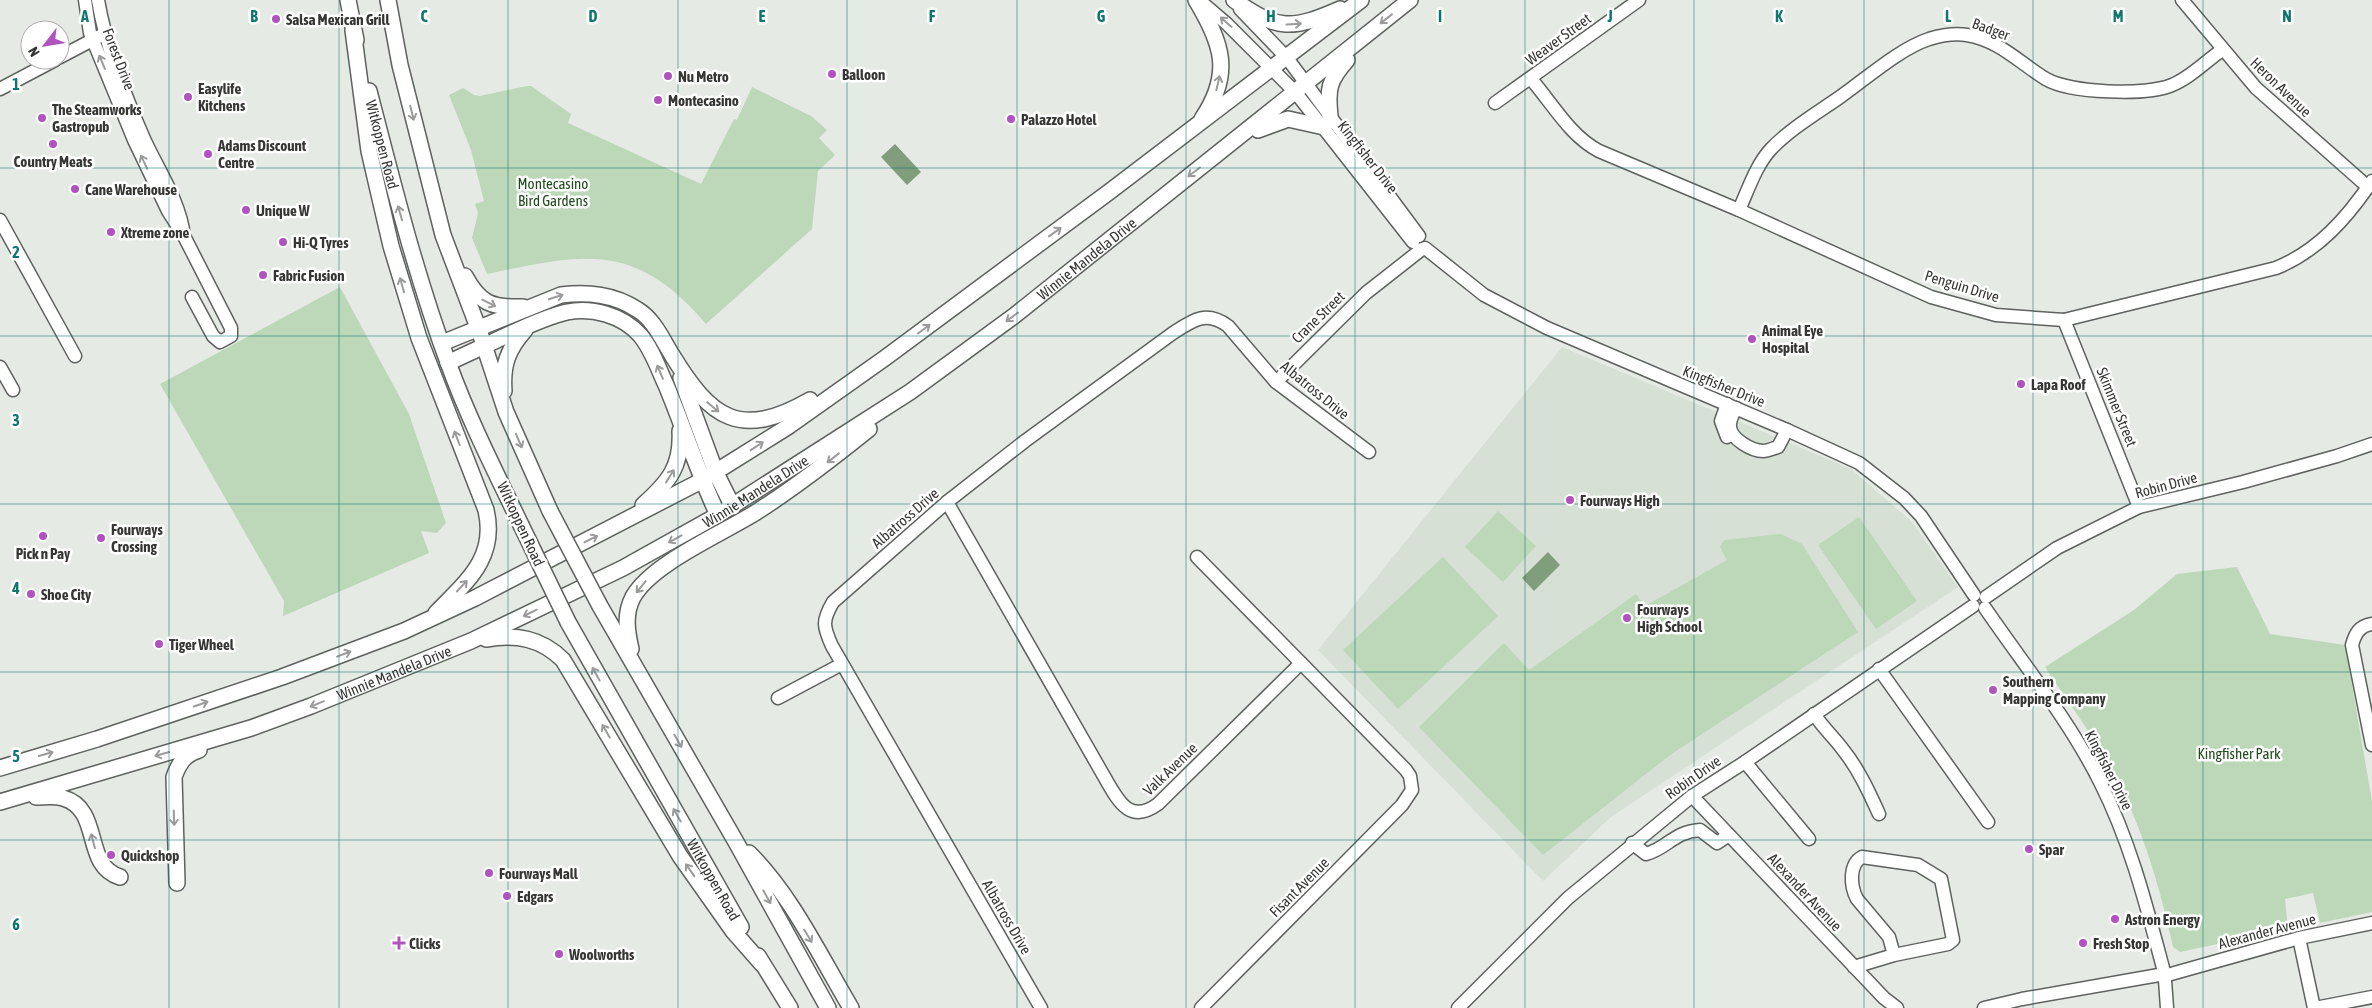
<svg xmlns="http://www.w3.org/2000/svg" width="2372" height="1008" font-family="'Asap Condensed',sans-serif">
<style>
.built{fill:#d6e0d5}
.green{fill:#bcd8b9}
.water{fill:#809e7c}
.lines{fill:none;stroke-linecap:round;stroke-linejoin:round}
.minor-casing{stroke:#5e625e;stroke-width:15}
.major-casing{stroke:#5e625e;stroke-width:18}
.minor{stroke:#fff;stroke-width:12}
.major{stroke:#fff;stroke-width:15}
.major-bridge-casing{stroke:#5e625e;stroke-width:18;stroke-linecap:butt}
.major-bridge{stroke:#fff;stroke-width:15}
.oneway{stroke:#9a9b9a}
.grid{fill:none;stroke:#0f766e;stroke-width:1;stroke-opacity:0.55}
.poi-dot{fill:#b053be;stroke:#fff;stroke-width:2}
.labels{text-anchor:middle;dominant-baseline:central;stroke-width:5;stroke-linejoin:round;paint-order:stroke}
.poi-label{font-size:15px;font-weight:bold;fill:#363735;stroke:#fff;text-anchor:start}
.street-label{font-size:15px;fill:#363735;stroke:#fff}
.park-label{font-size:15px;fill:#204b1c;stroke:#fff}
.grid-label{font-size:16px;text-anchor:middle;font-weight:bold;fill:#0f766e;stroke:#fff;stroke-width:5;stroke-linejoin:round;paint-order:stroke}
</style>
<rect width="100%" height="100%" fill="#e6eae5"/>
<polygon class="built" points="1562,347 1851,469 1912,522 1958,587 1611,817 1543,881 1318,650"/>
<g class="green">
<path d="M 527,86 L 531,86 L 571,114 L 568,123 L 701,184 L 734,119 L 737,120 L 752,87 L 811,116 L 827,130 L 819,138 L 835,155 L 818,171 L 812,229 L 706,324 C 635,240 583,254 487,274 L 472,238 L 478,213 L 475,204 L 484,201 L 471,150 L 449,95 L 463,88 L 474,95 L 480,96 Z"/>
<polygon points="340,287 409,414 446,523 437,533 421,531 429,553 283,616 284,601 160,384"/>
<polygon points="1498,511 1536,546 1503,582 1465,547"/>
<polygon points="1859,517 1917,601 1876,629 1818,545"/>
<polygon points="1781,534 1802,544 1858,632 1670,755 1543,855 1419,727 1504,643 1529,670 1636,594 1645,606 1727,560 1720,547 1724,540"/>
<polygon points="1443,557 1498,616 1398,709 1343,650"/>
<path d="M 2237,567 L 2270,634 L 2345,645 L 2372,801 L 2372,912 L 2320,923 L 2313,893 L 2285,899 L 2288,929 L 2180,952 L 2173,947 C 2159,883 2141,822 2109,765 C 2090,731 2066,699 2045,667 L 2134,610 L 2177,574 Z"/>
</g>
<g class="water">
<polygon points="895,144 921,172 907,185 881,157"/>
<polygon points="1548,552 1560,565 1534,591 1522,578"/>
</g>
<g class="lines">
<defs>
<g id="minor">
<polyline points="85,0 90,33 134,140 168,211 184,236 231,328 231,336 220,342 213,336 192,297"/>
<path d="M 98,0 C 106,48 125,96 145,141 C 159,171 180,202 184,236"/>
<polyline points="1199,0 1227,24 1296,93 1413,242"/>
<polyline points="2182,0 2256,88 2368,187"/>
<polyline points="1240,9 1287,58 1419,236"/>
<polyline points="60,57 100,36"/>
<path d="M 1531,79 C 1552,103 1570,136 1599,151 L 1739,210 L 1931,297 L 1996,315 L 2064,320 L 2276,268 C 2318,251 2347,218 2372,181"/>
<polyline points="0,89 55,60"/>
<polyline points="1495,103 1639,0"/>
<path d="M 1739,210 C 1748,190 1756,165 1771,149 C 1790,129 1817,113 1840,97 C 1867,78 1899,49 1929,39 C 1942,35 1954,33 1967,35 C 2001,41 2018,62 2046,79 C 2070,93 2146,96 2172,85 C 2190,78 2206,61 2222,50"/>
<polyline points="0,220 75,356"/>
<polyline points="1425,248 1484,295 1547,328 1787,430 1859,463 1904,498 1921,516 1974,595"/>
<polyline points="2064,320 2139,507"/>
<polyline points="0,367 13,390"/>
<polyline points="1276,382 1366,293 1422,249"/>
<path d="M 1736,408 C 1733,414 1729,421 1730,427 C 1731,439 1752,451 1763,451 C 1768,451 1774,448 1778,447 L 1787,430"/>
<polyline points="1727,437 1721,421 1727,404"/>
<path d="M 947,502 L 1105,778 C 1118,800 1129,825 1158,804 L 1301,663 L 1406,770 L 1410,776 L 1412,790 L 1402,805 L 1201,1008"/>
<polyline points="1197,557 1301,663"/>
<polyline points="1986,597 2057,548 2139,507 2243,482 2337,456 2372,444"/>
<path d="M 1985,608 C 2024,665 2069,720 2100,782 C 2130,841 2146,904 2163,968"/>
<path d="M 2372,624 C 2359,626 2355,634 2352,645 L 2372,745"/>
<polyline points="1879,669 1988,822"/>
<polyline points="778,698 842,664"/>
<path d="M 1814,714 C 1823,728 1835,738 1844,751 C 1859,770 1869,792 1879,814"/>
<polyline points="1745,762 1809,839"/>
<polyline points="1692,796 1884,998 1897,1008"/>
<path d="M 1632,843 L 1646,854 C 1668,848 1673,832 1700,830 L 1717,843 L 1729,835"/>
<polyline points="2299,938 2314,1008"/>
<path d="M 1854,967 L 1894,955 L 1889,937 L 1857,899 C 1850,886 1849,864 1862,857 L 1918,865 L 1941,879 L 1953,940 L 1948,944 L 1894,955"/>
<polyline points="2171,974 2299,938 2372,923"/>
<polyline points="2165,980 2167,1008"/>
<path d="M 1041,1008 L 832,646 C 823,626 822,621 833,602 L 947,502 L 1025,441 L 1173,333 C 1193,320 1206,310 1228,326 L 1276,382 L 1369,452"/>
<polyline points="1458,1008 1568,898 1692,796 1745,762 1973,606"/>
<polyline points="1984,1008 2022,999 2159,975"/>
<polyline points="2315,1008 2372,997"/>
</g>
<g id="major">
<polyline points="348,0 356,40"/>
<polyline points="388,0 400,65 443,235 479,330 506,412 550,511"/>
<path d="M 1196,0 C 1222,43 1233,73 1202,119"/>
<path d="M 1234,0 C 1278,31 1292,30 1340,9"/>
<path d="M 353,30 L 369,151 L 391,246 L 419,338 L 486,510 C 497,558 467,581 436,613"/>
<path id="s1" d="M 369,91 C 393,184 416,276 449,365 C 469,420 496,473 521,525"/>
<path d="M 1330,116 C 1327,89 1329,80 1347,60"/>
<polyline points="1258,130 1288,119 1324,127"/>
<path d="M 465,276 C 480,304 492,308 523,307"/>
<path d="M 442,343 L 561,295 C 588,292 614,294 638,310 C 654,320 662,339 672,355 C 711,419 740,440 810,400"/>
<path d="M 448,363 C 466,354 485,346 503,337 C 523,328 545,317 567,312 C 592,307 622,315 640,335 C 652,349 658,368 666,385 C 684,428 698,473 718,515"/>
<polyline points="681,378 716,473 733,507"/>
<path d="M 504,391 C 502,365 508,349 525,330"/>
<path d="M 643,505 C 669,482 682,466 680,431"/>
<polyline points="600,606 736,842 828,1008"/>
<path id="s2" d="M 568,622 L 741,927"/>
<path d="M 486,639 C 516,634 541,638 563,660 L 680,856 L 733,931 L 762,964"/>
<path d="M 631,649 C 627,632 624,614 633,597 C 652,563 724,533 758,511 C 797,486 833,458 869,429"/>
<polyline points="0,768 97,739 282,677 404,631 475,598 701,481 789,426 885,358 1109,192 1361,0"/>
<path d="M 36,797 C 44,797 54,795 63,798 C 103,809 82,866 120,877"/>
<path id="s3" d="M 0,802 L 251,728 L 311,706 L 471,641 L 623,568 L 718,515 L 910,392 L 1014,316 L 1410,0"/>
<path d="M 749,853 C 792,896 820,956 851,1008"/>
<path d="M 177,883 L 174,777 C 179,763 185,754 199,750"/>
<polyline points="758,956 790,1008"/>
</g>
</defs>
<use href="#minor" class="minor-casing"/>
<use href="#major" class="major-casing"/>
<use href="#minor" class="minor"/>
<use href="#major" class="major"/>
<defs>
<g id="major-bridge">
<polyline points="550,511 600,606"/>
<polyline points="521,525 568,622"/>
</g>
</defs>
<use href="#major-bridge" class="major-bridge-casing"/>
<use href="#major-bridge" class="major-bridge"/>
</g>
<defs><path id="oneway-shaft" d="M-6 0H5M1.5-3L5.5 0L1.5 3" fill="none" stroke-width="1.6" stroke-linecap="round" stroke-linejoin="round" transform="scale(1.25)"/></defs>
<g class="oneway">
<use href="#oneway-shaft" transform="translate(1386 19) rotate(142)"/>
<use href="#oneway-shaft" transform="translate(1226 22) rotate(-139)"/>
<use href="#oneway-shaft" transform="translate(1294 24) rotate(-3)"/>
<use href="#oneway-shaft" transform="translate(102 62) rotate(-113)"/>
<use href="#oneway-shaft" transform="translate(1218 83) rotate(-77)"/>
<use href="#oneway-shaft" transform="translate(412 113) rotate(76)"/>
<use href="#oneway-shaft" transform="translate(144 162) rotate(-116)"/>
<use href="#oneway-shaft" transform="translate(1194 172) rotate(143)"/>
<use href="#oneway-shaft" transform="translate(400 213) rotate(-106)"/>
<use href="#oneway-shaft" transform="translate(1055 232) rotate(-36)"/>
<use href="#oneway-shaft" transform="translate(402 285) rotate(-106)"/>
<use href="#oneway-shaft" transform="translate(556 297) rotate(-18)"/>
<use href="#oneway-shaft" transform="translate(489 303) rotate(27)"/>
<use href="#oneway-shaft" transform="translate(1012 317) rotate(143)"/>
<use href="#oneway-shaft" transform="translate(924 329) rotate(-37)"/>
<use href="#oneway-shaft" transform="translate(660 372) rotate(-113)"/>
<use href="#oneway-shaft" transform="translate(713 407) rotate(39)"/>
<use href="#oneway-shaft" transform="translate(457 438) rotate(-111)"/>
<use href="#oneway-shaft" transform="translate(519 441) rotate(66)"/>
<use href="#oneway-shaft" transform="translate(757 446) rotate(-33)"/>
<use href="#oneway-shaft" transform="translate(833 458) rotate(142)"/>
<use href="#oneway-shaft" transform="translate(670 476) rotate(-58)"/>
<use href="#oneway-shaft" transform="translate(591 539) rotate(-27)"/>
<use href="#oneway-shaft" transform="translate(675 539) rotate(151)"/>
<use href="#oneway-shaft" transform="translate(462 586) rotate(-47)"/>
<use href="#oneway-shaft" transform="translate(641 587) rotate(129)"/>
<use href="#oneway-shaft" transform="translate(530 613) rotate(154)"/>
<use href="#oneway-shaft" transform="translate(344 654) rotate(-21)"/>
<use href="#oneway-shaft" transform="translate(596 674) rotate(-119)"/>
<use href="#oneway-shaft" transform="translate(201 704) rotate(-19)"/>
<use href="#oneway-shaft" transform="translate(317 704) rotate(158)"/>
<use href="#oneway-shaft" transform="translate(606 731) rotate(-120)"/>
<use href="#oneway-shaft" transform="translate(678 741) rotate(60)"/>
<use href="#oneway-shaft" transform="translate(46 754) rotate(-16)"/>
<use href="#oneway-shaft" transform="translate(162 754) rotate(164)"/>
<use href="#oneway-shaft" transform="translate(677 815) rotate(-120)"/>
<use href="#oneway-shaft" transform="translate(174 818) rotate(88)"/>
<use href="#oneway-shaft" transform="translate(93 841) rotate(-105)"/>
<use href="#oneway-shaft" transform="translate(690 870) rotate(-125)"/>
<use href="#oneway-shaft" transform="translate(767 897) rotate(61)"/>
<use href="#oneway-shaft" transform="translate(808 936) rotate(59)"/>
</g>
<path class="grid" d="M 169,0 L 169,1008M 339,0 L 339,1008M 508,0 L 508,1008M 678,0 L 678,1008M 847,0 L 847,1008M 1017,0 L 1017,1008M 1186,0 L 1186,1008M 1355,0 L 1355,1008M 1525,0 L 1525,1008M 1694,0 L 1694,1008M 1864,0 L 1864,1008M 2033,0 L 2033,1008M 2203,0 L 2203,1008M 0,168 L 2372,168M 0,336 L 2372,336M 0,504 L 2372,504M 0,672 L 2372,672M 0,840 L 2372,840"/>
<g class="poi-dot">
<circle cx="276" cy="19" r="5"/>
<circle cx="832" cy="74" r="5"/>
<circle cx="668" cy="76" r="5"/>
<circle cx="188" cy="97" r="5"/>
<circle cx="658" cy="100" r="5"/>
<circle cx="42" cy="118" r="5"/>
<circle cx="1011" cy="119" r="5"/>
<circle cx="53" cy="144" r="5"/>
<circle cx="208" cy="154" r="5"/>
<circle cx="75" cy="189" r="5"/>
<circle cx="246" cy="210" r="5"/>
<circle cx="111" cy="232" r="5"/>
<circle cx="283" cy="242" r="5"/>
<circle cx="263" cy="275" r="5"/>
<circle cx="1752" cy="339" r="5"/>
<circle cx="2021" cy="384" r="5"/>
<circle cx="1570" cy="500" r="5"/>
<circle cx="43" cy="536" r="5"/>
<circle cx="101" cy="538" r="5"/>
<circle cx="31" cy="594" r="5"/>
<circle cx="1627" cy="618" r="5"/>
<circle cx="159" cy="644" r="5"/>
<circle cx="1993" cy="690" r="5"/>
<circle cx="2029" cy="849" r="5"/>
<circle cx="111" cy="855" r="5"/>
<circle cx="489" cy="873" r="5"/>
<circle cx="507" cy="896" r="5"/>
<circle cx="2115" cy="919" r="5"/>
<path d="M396.5 935.5h5v5h5v5h-5v5h-5v-5h-5v-5h5z"/>
<circle cx="2083" cy="943" r="5"/>
<circle cx="559" cy="954" r="5"/>
</g>
<g class="labels">
<g class="poi-label">
<text x="286" y="19">Salsa Mexican Grill</text>
<text x="842" y="74">Balloon</text>
<text x="678" y="76">Nu Metro</text>
<text x="198" y="88">Easylife<tspan x="198" dy="17">Kitchens</tspan></text>
<text x="668" y="100">Montecasino</text>
<text x="52" y="109">The Steamworks<tspan x="52" dy="17">Gastropub</tspan></text>
<text x="1021" y="119">Palazzo Hotel</text>
<text x="218" y="145">Adams Discount<tspan x="218" dy="17">Centre</tspan></text>
<text x="53" y="161" text-anchor="middle">Country Meats</text>
<text x="85" y="189">Cane Warehouse</text>
<text x="256" y="210">Unique W</text>
<text x="121" y="232">Xtreme zone</text>
<text x="293" y="242">Hi-Q Tyres</text>
<text x="273" y="275">Fabric Fusion</text>
<text x="1762" y="330">Animal Eye<tspan x="1762" dy="17">Hospital</tspan></text>
<text x="2031" y="384">Lapa Roof</text>
<text x="1580" y="500">Fourways High</text>
<text x="111" y="529">Fourways<tspan x="111" dy="17">Crossing</tspan></text>
<text x="43" y="553" text-anchor="middle">Pick n Pay</text>
<text x="41" y="594">Shoe City</text>
<text x="1637" y="609">Fourways<tspan x="1637" dy="17">High School</tspan></text>
<text x="169" y="644">Tiger Wheel</text>
<text x="2003" y="681">Southern<tspan x="2003" dy="17">Mapping Company</tspan></text>
<text x="2039" y="849">Spar</text>
<text x="121" y="855">Quickshop</text>
<text x="499" y="873">Fourways Mall</text>
<text x="517" y="896">Edgars</text>
<text x="2125" y="919">Astron Energy</text>
<text x="409" y="943">Clicks</text>
<text x="2093" y="943">Fresh Stop</text>
<text x="569" y="954">Woolworths</text>
</g>
<g class="street-label">
<text transform="translate(1991 29) rotate(20)">Badger</text>
<text transform="translate(1558 39) rotate(-36)">Weaver Street</text>
<text transform="translate(119 59) rotate(69)">Forest Drive</text>
<text transform="translate(2281 87) rotate(44)">Heron Avenue</text>
<text stroke="none"><textPath href="#s1" startOffset="55">Witkoppen Road</textPath></text>
<text transform="translate(1368 157) rotate(52)">Kingfisher Drive</text>
<text stroke="none"><textPath href="#s3" startOffset="1225">Winnie Mandela Drive</textPath></text>
<text transform="translate(1962 286) rotate(17)">Penguin Drive</text>
<text transform="translate(1318 317) rotate(-44)">Crane Street</text>
<text transform="translate(1724 386) rotate(22)">Kingfisher Drive</text>
<text transform="translate(1315 390) rotate(39)">Albatross Drive</text>
<text transform="translate(2117 407) rotate(68)">Skimmer Street</text>
<text transform="translate(2166 485) rotate(-15)">Robin Drive</text>
<text stroke="none"><textPath href="#s3" startOffset="820">Winnie Mandela Drive</textPath></text>
<text transform="translate(905 518) rotate(-41)">Albatross Drive</text>
<text transform="translate(521 524) rotate(65)">Witkoppen Road</text>
<text stroke="none"><textPath href="#s3" startOffset="415">Winnie Mandela Drive</textPath></text>
<text transform="translate(1170 769) rotate(-44)">Valk Avenue</text>
<text transform="translate(2109 770) rotate(63)">Kingfisher Drive</text>
<text transform="translate(1693 777) rotate(-35)">Robin Drive</text>
<text stroke="none"><textPath href="#s2" startOffset="296">Witkoppen Road</textPath></text>
<text transform="translate(1299 887) rotate(-45)">Fisant Avenue</text>
<text transform="translate(1805 892) rotate(47)">Alexander Avenue</text>
<text transform="translate(1007 917) rotate(60)">Albatross Drive</text>
<text transform="translate(2267 931) rotate(-15)">Alexander Avenue</text>
</g>
<g class="park-label">
<text x="553" y="183">Montecasino<tspan x="553" dy="17">Bird Gardens</tspan></text>
<text x="2239" y="753">Kingfisher Park</text>
</g>
</g>
<g class="grid-label">
<text x="85" y="22">A</text>
<text x="254" y="22">B</text>
<text x="424" y="22">C</text>
<text x="593" y="22">D</text>
<text x="762" y="22">E</text>
<text x="932" y="22">F</text>
<text x="1101" y="22">G</text>
<text x="1271" y="22">H</text>
<text x="1440" y="22">I</text>
<text x="1610" y="22">J</text>
<text x="1779" y="22">K</text>
<text x="1948" y="22">L</text>
<text x="2118" y="22">M</text>
<text x="2287" y="22">N</text>
<text x="16" y="90">1</text>
<text x="16" y="258">2</text>
<text x="16" y="426">3</text>
<text x="16" y="594">4</text>
<text x="16" y="762">5</text>
<text x="16" y="930">6</text>
</g>
<g transform="translate(45 45) rotate(239)"><circle r="24" fill="#ffffff" stroke="#afafae"/>
<path d="M0-4L9 19L0 12L-9 19Z" fill="#b053be"/>
<text y="-8" font-size="14" font-weight="bold" text-anchor="middle" fill="#363735">N</text>
</g>
</svg>
